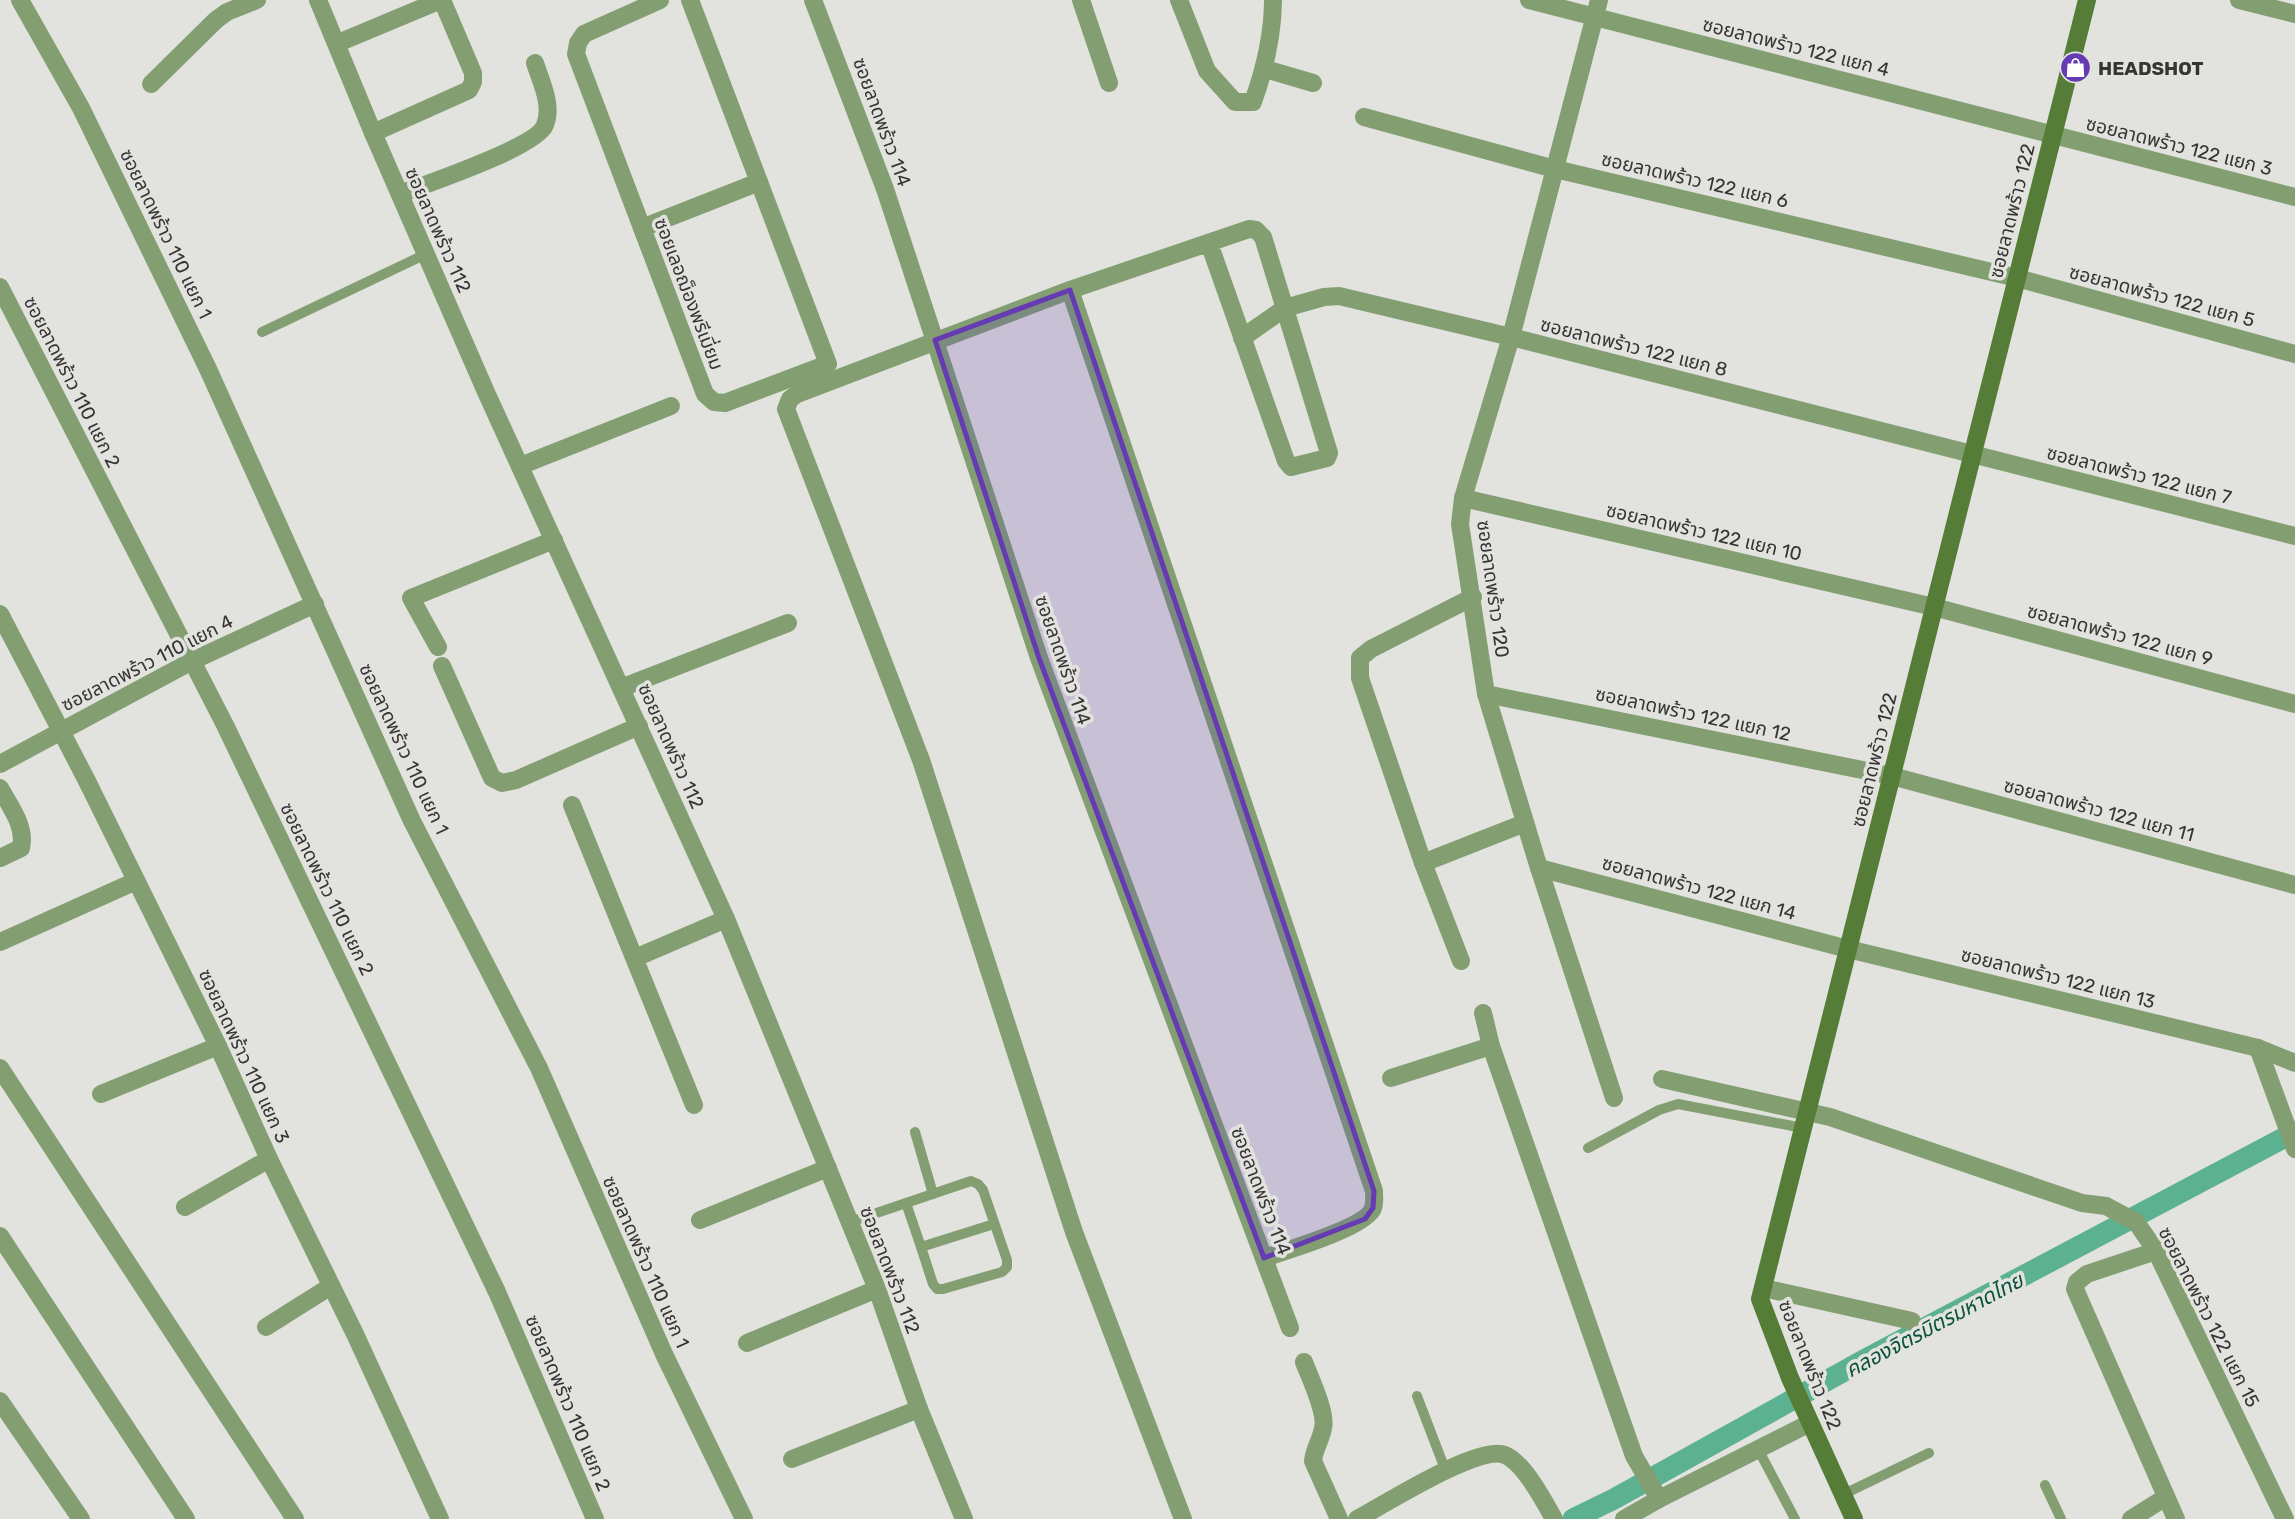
<svg xmlns="http://www.w3.org/2000/svg" width="2295" height="1519" font-family="Rubik,'Noto Sans Thai',sans-serif">
<style>
.lines{fill:none;stroke-linecap:round;stroke-linejoin:round}
.canal{stroke:#5bb190;stroke-width:21}
.lane{stroke:#839f72;stroke-width:10}
.street{stroke:#839f72;stroke-width:18}
.secondary{stroke:#567d38;stroke-width:18}
.marked{fill:#653ab2;fill-opacity:0.2;stroke:#653ab2;stroke-width:5;stroke-linejoin:round}
.labels{text-anchor:middle;dominant-baseline:central;stroke-width:7;stroke-linejoin:round;paint-order:stroke}
.street-label{font-size:19px;fill:#363534;stroke:#e2e2de}
.poi-label{font-size:19px;font-weight:bold;fill:#363534;stroke:#e2e2de;text-anchor:start}
.water-label{font-size:21px;font-style:italic;fill:#09523c;stroke:#e2e2de}
</style>
<rect width="100%" height="100%" fill="#e2e2de"/>
<g class="lines">
<polyline class="canal" points="1573,1519 1614,1499 1864,1360 2295,1132"/>
<g class="lane">
<polyline points="262,332 426,254"/>
<polyline points="915,1132 933,1194"/>
<polyline points="1588,1148 1659,1110 1678,1104 1803,1128"/>
<polyline points="906,1203 921,1247 994,1224"/>
<polyline points="850,1222 971,1181 978,1184 983,1190 1007,1260 1007,1267 1002,1272 943,1289 937,1289 933,1284 921,1247"/>
<polyline points="1417,1396 1445,1469"/>
<polyline points="1758,1449 1795,1519"/>
<polyline points="2045,1485 2061,1519"/>
<polyline points="1842,1495 1929,1453"/>
</g>
<g class="street">
<polyline points="20,0 81,108 208,369 412,821 539,1068 664,1354 744,1519"/>
<polyline points="318,0 373,133 486,392 726,919 877,1289 919,1409 964,1519"/>
<polyline points="660,0 584,34 578,43 576,54 705,394 714,402 725,403 828,364 690,0"/>
<polyline points="813,0 885,189 1039,658 1290,1328"/>
<polyline points="1081,0 1109,83"/>
<path d="M 1179,0 L 1207,71 L 1235,102 L 1253,102 C 1265,68 1273,36 1273,0"/>
<polyline points="1529,0 2295,197"/>
<polyline points="1599,0 1511,337 1463,498 1460,524 1486,694 1539,868 1614,1098"/>
<polyline points="2239,0 2295,14"/>
<polyline points="338,43 441,0"/>
<polyline points="1265,69 1313,83"/>
<polyline points="151,84 216,20 227,12 257,0"/>
<polyline points="1364,117 1555,169 2017,278 2295,354"/>
<polyline points="373,133 469,90 473,82 473,73 442,0"/>
<path d="M 400,194 C 426,184 537,147 545,125 C 553,105 541,82 535,63"/>
<polyline points="642,228 759,182"/>
<polyline points="0,287 225,725 497,1292 595,1519"/>
<path d="M 1070,290 L 1374,1191 C 1374,1196 1375,1203 1373,1208 C 1367,1227 1285,1251 1264,1258"/>
<polyline points="1242,338 1285,308 1324,297 1339,296 1511,337 2295,536"/>
<polyline points="520,466 671,406"/>
<polyline points="1463,498 1934,607 2295,704"/>
<polyline points="0,614 86,779 218,1046 269,1159 355,1334 440,1519"/>
<polyline points="438,647 411,598 554,540"/>
<polyline points="442,666 492,778 502,783 516,780 639,726"/>
<polyline points="621,688 788,623"/>
<polyline points="1486,694 1892,776 2295,885"/>
<polyline points="0,764 192,661 315,604"/>
<path d="M 0,788 C 10,807 26,826 21,848 L 0,858"/>
<polyline points="572,805 694,1105"/>
<polyline points="1423,863 1525,823"/>
<polyline points="1539,868 1848,949 2258,1048 2295,1063"/>
<polyline points="0,942 136,881"/>
<polyline points="635,958 726,919"/>
<polyline points="1461,961 1423,863 1360,678 1360,658 1371,649 1473,597"/>
<polyline points="1483,1013 1491,1046 1634,1456 1659,1499"/>
<polyline points="2258,1048 2295,1149"/>
<polyline points="0,1068 295,1519"/>
<polyline points="1391,1078 1491,1046"/>
<polyline points="1662,1079 1830,1117 2082,1203 2106,1206 2136,1222 2156,1251 2285,1519"/>
<polyline points="101,1094 218,1046"/>
<polyline points="185,1207 269,1159"/>
<polyline points="700,1220 828,1168"/>
<polyline points="0,1236 186,1519"/>
<polyline points="2156,1251 2087,1274 2077,1282 2075,1289 2176,1519"/>
<polyline points="1763,1288 1912,1321"/>
<polyline points="266,1327 331,1286"/>
<polyline points="747,1343 877,1289"/>
<path d="M 1304,1362 C 1310,1378 1327,1413 1323,1428 C 1321,1440 1314,1449 1313,1461 L 1339,1519"/>
<polyline points="0,1401 81,1519"/>
<polyline points="792,1459 919,1409"/>
<polyline points="1183,1519 1074,1232 921,760 786,409 790,399 797,394 1070,290 1249,229 1256,230 1263,237 1329,453 1327,458 1291,467 1286,461 1209,243"/>
<path d="M 1357,1519 C 1384,1505 1479,1444 1505,1455 C 1524,1463 1544,1501 1554,1519"/>
<polyline points="1624,1519 1659,1499 1810,1423"/>
<polyline points="2131,1519 2166,1497"/>
</g>
<polyline class="secondary" points="1854,1519 1790,1378 1760,1299 2087,0"/>
</g>
<path class="marked" d="M 1070,290 L 1374,1191 L 1373,1208 L 1365,1219 L 1264,1258 L 1039,658 L 935,340 Z"/>
<defs>
<symbol id="shop-disc" viewBox="-11 -11 22 22"><circle r="9.5" fill="#653ab2" stroke="#e2e2de"/><path d="M-5-2.5h2.3a2.7 3.5 0 0 1 5.4 0H5L5.5 6h-11ZM-1.5-2.5h3a1.5 2.3 0 0 0-3 0Z" fill="#fff"/></symbol>
</defs>
<g fill-rule="evenodd">
<use href="#shop-disc" x="2058" y="50" width="35" height="35"/>
</g>
<g class="labels">
<g class="street-label">
<text transform="translate(1796 47) rotate(14)">ซอยลาดพร้าว 122 แยก 4</text>
<text transform="translate(882 122) rotate(70)">ซอยลาดพร้าว 114</text>
<text transform="translate(2179 146) rotate(14)">ซอยลาดพร้าว 122 แยก 3</text>
<text transform="translate(1695 180) rotate(13)">ซอยลาดพร้าว 122 แยก 6</text>
<text transform="translate(2012 211) rotate(-76)">ซอยลาดพร้าว 122</text>
<text transform="translate(438 230) rotate(66)">ซอยลาดพร้าว 112</text>
<text transform="translate(166 234) rotate(64)">ซอยลาดพร้าว 110 แยก 1</text>
<text transform="translate(689 294) rotate(69)">ซอยเลอฌ็องพรีเมี่ยม</text>
<text transform="translate(2162 296) rotate(15)">ซอยลาดพร้าว 122 แยก 5</text>
<text transform="translate(1634 347) rotate(14)">ซอยลาดพร้าว 122 แยก 8</text>
<text transform="translate(72 382) rotate(63)">ซอยลาดพร้าว 110 แยก 2</text>
<text transform="translate(2139 475) rotate(14)">ซอยลาดพร้าว 122 แยก 7</text>
<text transform="translate(1704 532) rotate(13)">ซอยลาดพร้าว 122 แยก 10</text>
<text transform="translate(1493 589) rotate(82)">ซอยลาดพร้าว 120</text>
<text transform="translate(2120 635) rotate(15)">ซอยลาดพร้าว 122 แยก 9</text>
<text transform="translate(1063 660) rotate(71)">ซอยลาดพร้าว 114</text>
<text transform="translate(147 663) rotate(-27)">ซอยลาดพร้าว 110 แยก 4</text>
<text transform="translate(1693 714) rotate(12)">ซอยลาดพร้าว 122 แยก 12</text>
<text transform="translate(671 746) rotate(66)">ซอยลาดพร้าว 112</text>
<text transform="translate(404 749) rotate(65)">ซอยลาดพร้าว 110 แยก 1</text>
<text transform="translate(1874 760) rotate(-76)">ซอยลาดพร้าว 122</text>
<text transform="translate(2099 810) rotate(15)">ซอยลาดพร้าว 122 แยก 11</text>
<text transform="translate(1699 888) rotate(15)">ซอยลาดพร้าว 122 แยก 14</text>
<text transform="translate(327 889) rotate(64)">ซอยลาดพร้าว 110 แยก 2</text>
<text transform="translate(2058 978) rotate(14)">ซอยลาดพร้าว 122 แยก 13</text>
<text transform="translate(244 1056) rotate(65)">ซอยลาดพร้าว 110 แยก 3</text>
<text transform="translate(1261 1191) rotate(69)">ซอยลาดพร้าว 114</text>
<text transform="translate(646 1262) rotate(66)">ซอยลาดพร้าว 110 แยก 1</text>
<text transform="translate(890 1270) rotate(69)">ซอยลาดพร้าว 112</text>
<text transform="translate(2209 1317) rotate(63)">ซอยลาดพร้าว 122 แยก 15</text>
<text transform="translate(1810 1365) rotate(68)">ซอยลาดพร้าว 122</text>
<text transform="translate(568 1403) rotate(67)">ซอยลาดพร้าว 110 แยก 2</text>
</g>
<g class="poi-label">
<text x="2098" y="68">HEADSHOT</text>
</g>
<g class="water-label">
<text transform="translate(1934 1325) rotate(-28)">คลองจิตรมิตรมหาดไทย</text>
</g>
</g>
</svg>
